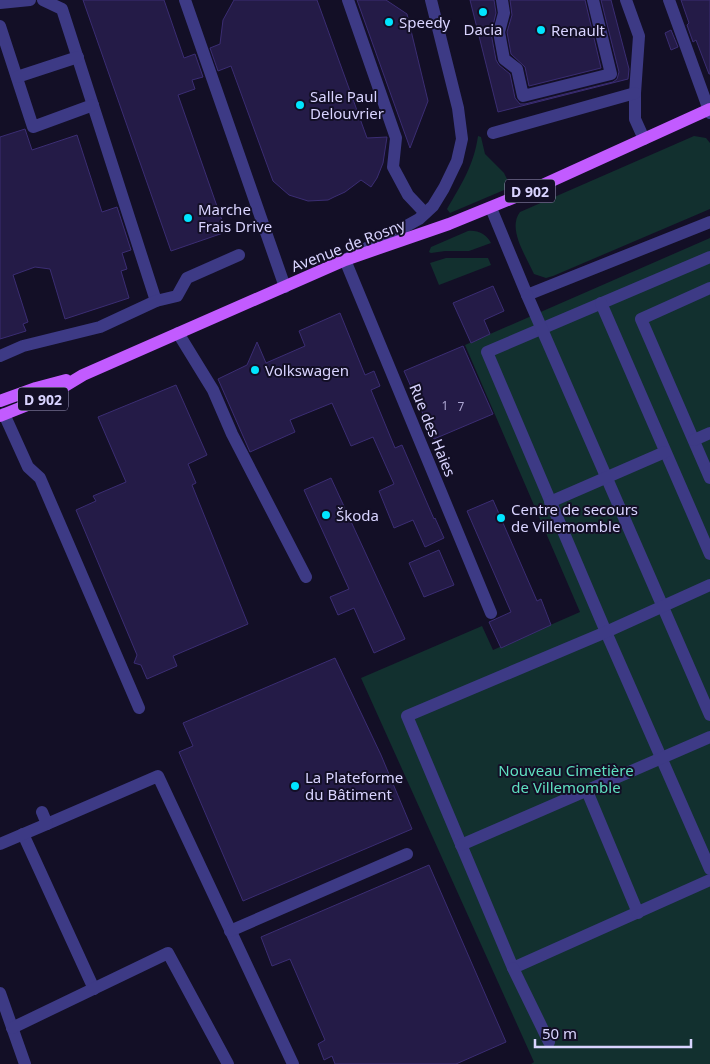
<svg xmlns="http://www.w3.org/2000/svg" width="710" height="1064" font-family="'Noto Sans',sans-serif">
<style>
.green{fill:#12302f}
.building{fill:#241b47;stroke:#3b2d73}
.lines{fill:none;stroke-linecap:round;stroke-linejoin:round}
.minor{stroke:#3d3a85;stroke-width:12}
.major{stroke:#c25bff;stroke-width:12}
.poi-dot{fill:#00e5ff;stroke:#130f26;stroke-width:2}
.labels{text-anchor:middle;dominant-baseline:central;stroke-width:4;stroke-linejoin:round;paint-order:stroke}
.number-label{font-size:12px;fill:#aca6d1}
.shield{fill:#130f26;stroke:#9e99be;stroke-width:1}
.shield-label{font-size:14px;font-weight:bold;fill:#d9d4ff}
.poi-label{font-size:15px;fill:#d9d4ff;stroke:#130f26;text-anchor:start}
.street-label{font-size:15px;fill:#d9d4ff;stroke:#130f26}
.park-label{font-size:15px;fill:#5fe0c0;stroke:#130f26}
</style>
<rect width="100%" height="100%" fill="#130f26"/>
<g class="green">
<path d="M 478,136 L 481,137 L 485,154 L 504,173 L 511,187 L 450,213 L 447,209 C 461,185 474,165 478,136 Z"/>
<path d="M 694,136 L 706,138 L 710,143 L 710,209 L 553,276 L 546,278 L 534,274 C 526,256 507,229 520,212 Z"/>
<path d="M 468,231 C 478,230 486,234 491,243 L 469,251 L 445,251 L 431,253 L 429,252 L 431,247 Z"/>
<polygon points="710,238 710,1064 531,1064 534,1062 361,678 482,626 493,650 580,612 465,345"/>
<polygon points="446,258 488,258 491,265 439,285 430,263"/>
</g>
<g class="building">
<polygon points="83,0 164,0 184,58 195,54 203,77 192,80 195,89 178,95 226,232 171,251"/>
<polygon points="234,0 317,0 367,138 387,137 383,163 377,178 371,187 361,180 345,192 334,197 328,200 308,201 289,195 273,181 231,66 218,71 210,48 220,44 223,20"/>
<polygon points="357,0 386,0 407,14 428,101 410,148"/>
<polygon points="470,0 494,0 496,13 491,33 496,60 499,65 510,74 515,98 520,104 525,104 613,82 617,79 619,72 601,0 611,0 629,69 628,79 498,112"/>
<polygon points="510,0 585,0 601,68 529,86 525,67 511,54 507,32 512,15"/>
<polygon points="681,0 710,0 710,74 709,74 696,40 693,42 687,25 689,23"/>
<polygon points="671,30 678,47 671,50 665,33"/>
<polygon points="25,129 32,150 77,135 102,212 117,207 131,250 122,253 127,269 121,271 129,298 65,319 50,269 35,267 13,275 28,322 23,324 26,331 0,339 0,137"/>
<polygon points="493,286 504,311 484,320 490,334 471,343 453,303"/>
<polygon points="340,313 365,375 374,371 380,386 371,390 395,448 402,445 434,519 435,518 444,538 425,547 413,520 394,528 379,491 394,484 373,437 351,446 332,403 290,420 295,432 250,452 218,379 247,365 257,342 266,363 305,346 299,331"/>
<polygon points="463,346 493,414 434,439 404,371"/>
<polygon points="176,385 207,455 188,464 196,483 192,485 248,624 173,656 177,666 147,679 141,665 134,663 137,655 76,510 96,501 93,496 126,482 98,417"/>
<polygon points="331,478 405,639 374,653 354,608 338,615 330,597 349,589 304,490"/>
<polygon points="493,500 537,601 541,599 551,625 501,648 489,622 511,612 467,511"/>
<polygon points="439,550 454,585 424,597 409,563"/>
<polygon points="335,658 381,755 412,829 243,901 179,752 193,746 183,723"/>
<polygon points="429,865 506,1042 456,1064 335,1064 332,1056 324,1060 318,1044 325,1040 290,959 272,966 261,937"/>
</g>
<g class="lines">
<g class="minor">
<polyline points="43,0 62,9 156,301"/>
<polyline points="185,0 285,287"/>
<polyline points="348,0 396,138 393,167 408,195 425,213"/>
<polyline points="431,0 458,108 462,139 457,161 444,188 433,206 419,219 345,260 491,613"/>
<polyline points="502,0 504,13 499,32 504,59 517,69 523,96 611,74 593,0"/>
<polyline points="626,0 639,36 635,93 635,119 644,139"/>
<polyline points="669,0 710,113"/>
<polyline points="0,3 30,0"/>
<polyline points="0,26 33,127 93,105"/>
<polyline points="17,77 78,57"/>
<polyline points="493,133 635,93"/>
<polyline points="491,208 527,295 710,222"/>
<polyline points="710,257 487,352 606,632 710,869"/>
<polyline points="710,288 641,319 710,478"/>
<polyline points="527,295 710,715"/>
<polyline points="601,303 710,554"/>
<polyline points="178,333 213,390 232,434 306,577"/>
<polyline points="0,356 23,346 100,327 156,301 177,296 187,278 239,255"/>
<polyline points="4,414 28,467 40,478 139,708"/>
<polyline points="694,440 710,433"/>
<polyline points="550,502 665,452"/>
<polyline points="710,585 606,632 407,716 513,968 710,880"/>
<polyline points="587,791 638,913"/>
<polyline points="47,824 158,776 293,1064"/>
<polyline points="23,834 94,989"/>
<polyline points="0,844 47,824 42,812"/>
<polyline points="461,845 710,737"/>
<polyline points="230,931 407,854"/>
<polyline points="513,968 549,1042"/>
<polyline points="0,993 25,1064"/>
<polyline points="12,1028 168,953 228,1064"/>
</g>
<g class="major">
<polyline points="0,401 36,388 66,380"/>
<polyline points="0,416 45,398 83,375 345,260 449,224 525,193 710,109"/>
</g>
</g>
<g class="poi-dot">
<circle cx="483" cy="12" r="5"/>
<circle cx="389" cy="22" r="5"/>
<circle cx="541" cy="30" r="5"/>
<circle cx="300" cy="105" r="5"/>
<circle cx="188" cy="218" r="5"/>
<circle cx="255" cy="370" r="5"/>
<circle cx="326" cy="515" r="5"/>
<circle cx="501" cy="518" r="5"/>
<circle cx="295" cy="786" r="5"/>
</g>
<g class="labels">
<g class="number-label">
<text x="445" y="405">1</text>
<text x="461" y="406">7</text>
</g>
<g class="shield">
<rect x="505" y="179.5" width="50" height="23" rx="4"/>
<rect x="18" y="387.5" width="50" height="23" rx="4"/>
</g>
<g class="shield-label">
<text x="530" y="191">D 902</text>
<text x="43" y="399">D 902</text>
</g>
<g class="poi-label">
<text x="399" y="22">Speedy</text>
<text x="483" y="29" text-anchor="middle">Dacia</text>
<text x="551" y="30">Renault</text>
<text x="310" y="96">Salle Paul<tspan x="310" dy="17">Delouvrier</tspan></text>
<text x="198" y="209">Marche<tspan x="198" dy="17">Frais Drive</tspan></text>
<text x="265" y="370">Volkswagen</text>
<text x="511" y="509">Centre de secours<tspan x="511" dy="17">de Villemomble</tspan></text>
<text x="336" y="515">Škoda</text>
<text x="305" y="777">La Plateforme<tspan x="305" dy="17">du Bâtiment</tspan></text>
</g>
<g class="street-label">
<text transform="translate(348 245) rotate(-21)">Avenue de Rosny</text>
<text transform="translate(433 430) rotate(68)">Rue des Haies</text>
</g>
<g class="park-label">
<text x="566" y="770">Nouveau Cimetière<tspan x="566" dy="17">de Villemomble</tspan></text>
</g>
</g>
<path d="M535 1039v8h156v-8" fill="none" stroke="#d9d4ff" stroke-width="2.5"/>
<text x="542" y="1039" font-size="15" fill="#d9d4ff" stroke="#130f26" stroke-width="4" paint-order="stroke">50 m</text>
</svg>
